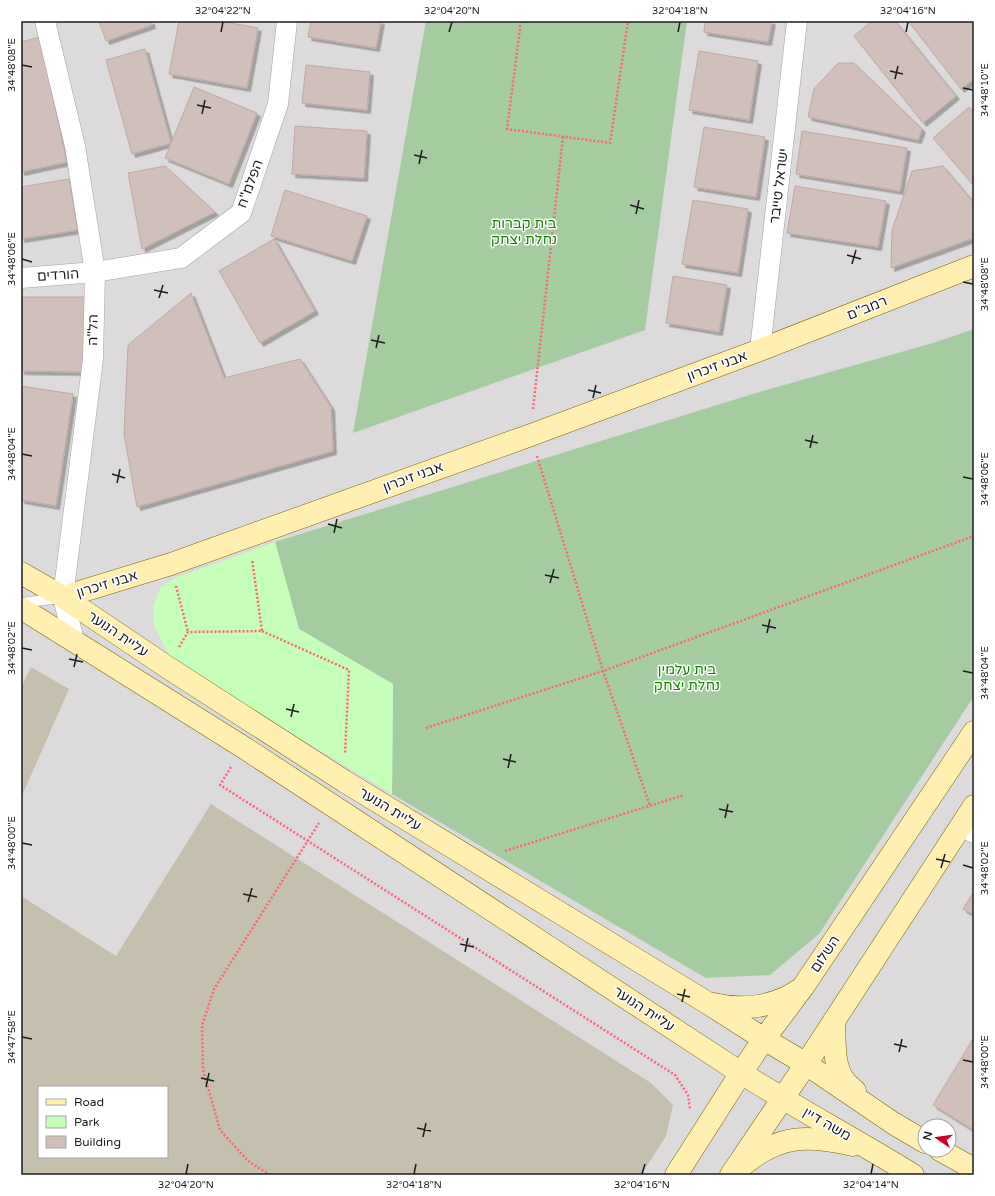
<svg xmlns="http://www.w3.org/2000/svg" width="995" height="1196" font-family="'Varela Round','Noto Sans Hebrew',sans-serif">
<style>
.residential{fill:#dcdadb;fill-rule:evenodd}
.construction{fill:#c5bfad;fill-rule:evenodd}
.cemetery{fill:#a5cba1}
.park{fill:#c5ffba}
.building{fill:#d0bfbb;stroke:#c3a9a3;filter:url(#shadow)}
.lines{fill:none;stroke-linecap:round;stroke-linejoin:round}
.lane-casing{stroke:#a4a4a4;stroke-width:11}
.street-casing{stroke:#a4a4a4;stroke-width:21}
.secondary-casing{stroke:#796900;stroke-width:23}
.path{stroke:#ff647a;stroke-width:2.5;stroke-dasharray:2 2;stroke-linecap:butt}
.lane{stroke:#fff;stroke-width:10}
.street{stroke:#fff;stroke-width:20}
.secondary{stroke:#fff0b1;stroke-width:22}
.ticks{fill:none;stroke:#1d1d1d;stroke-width:1.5}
.labels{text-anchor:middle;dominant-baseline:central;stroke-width:3;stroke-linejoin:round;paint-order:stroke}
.street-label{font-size:14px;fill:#1d1d1d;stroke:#fff}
.park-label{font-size:14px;fill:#168700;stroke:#fff}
.neatline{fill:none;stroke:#1d1d1d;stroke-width:1.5}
.ticks-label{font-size:10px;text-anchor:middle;fill:#1d1d1d}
</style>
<defs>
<filter id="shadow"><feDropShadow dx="3.5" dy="3.5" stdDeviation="0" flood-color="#0004"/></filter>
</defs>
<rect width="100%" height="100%" fill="#f0e8e2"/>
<path class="residential" d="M 21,21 L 974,21 L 974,1175 L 21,1175 ZM 39,1087 L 167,1087 L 167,1157 L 39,1157 ZM 925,1126 L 949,1126 L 949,1150 L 925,1150 Z"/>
<g class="construction">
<polygon points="31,667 69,689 21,798 21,688"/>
<path d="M 211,804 L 651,1083 L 673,1105 L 666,1136 L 641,1175 L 21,1175 L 21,896 L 116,956 ZM 39,1087 L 167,1087 L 167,1157 L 39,1157 Z"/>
</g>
<g class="cemetery">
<polygon points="426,21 687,21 645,330 353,433"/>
<polygon points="974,329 974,696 819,934 770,975 706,978 392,794 393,684 299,629 275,542 756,393 933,343"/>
</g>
<polygon class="park" points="275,542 299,629 393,684 392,794 198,677 169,655 154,626 153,607 160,588 175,578"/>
<g class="building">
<polygon points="99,21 151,21 152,25 106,41"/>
<polygon points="179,21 220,21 258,28 247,88 169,74"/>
<polygon points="311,21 381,21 376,48 308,37"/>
<polygon points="705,21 772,21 768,42 704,32"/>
<polygon points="872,21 895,21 956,96 923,123 854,36"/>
<polygon points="908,21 974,21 974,79 961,89"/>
<polygon points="40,37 67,162 21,172 21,42"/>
<polygon points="145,49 171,143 132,154 106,60"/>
<polygon points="699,51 758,61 749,120 689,110"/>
<polygon points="838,63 854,63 922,129 918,140 808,117 814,89"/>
<polygon points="306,65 370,72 367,110 302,103"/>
<polygon points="194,87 257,113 229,184 165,158"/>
<polygon points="969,107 974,112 974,186 933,138"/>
<polygon points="295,126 367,131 364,178 292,174"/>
<polygon points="704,127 765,137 756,197 694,187"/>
<polygon points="802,131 907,148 900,191 796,174"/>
<polygon points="165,166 215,212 142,249 128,173"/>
<polygon points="943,166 974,203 974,238 891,268 892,230 912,171"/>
<polygon points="69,179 78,230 21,239 21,187"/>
<polygon points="795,186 886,201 878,247 787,233"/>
<polygon points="285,190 367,216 352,261 271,236"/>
<polygon points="693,200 748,209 738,273 682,264"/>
<polygon points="274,239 315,311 260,343 219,271"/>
<polygon points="673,276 727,285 719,332 666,323"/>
<polygon points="191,293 224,378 300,359 331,407 333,451 137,507 124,434 128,345"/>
<polygon points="21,297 86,297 85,372 21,371"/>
<polygon points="21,386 73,394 56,506 21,500"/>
<polygon points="974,891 974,915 963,909"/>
<polygon points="974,1037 974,1129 973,1130 933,1105"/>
</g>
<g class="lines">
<defs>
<polyline id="lane" points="21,603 59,598"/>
<g id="street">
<polyline points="45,21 75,146 95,272 93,359 63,597 74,641"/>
<polyline points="21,278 95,272 181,258 241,213 278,104 287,21"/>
<polyline points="760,350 797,21"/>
<polyline points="961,826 974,833"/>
</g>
<g id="secondary">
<polyline points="21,573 63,597 167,667 344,781 706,1002 764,1039 806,1064 893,1123 925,1142"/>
<polyline points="63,597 171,564 531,435 760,350 974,266"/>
<path d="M 21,608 L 243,747 L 741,1073 C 797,1108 856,1140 913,1175"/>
<path d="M 713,1004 C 742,1011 775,1007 799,990"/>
<path d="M 834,1021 C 835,1037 833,1063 842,1077 C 845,1083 850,1087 855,1091"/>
<polyline points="940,1150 974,1169"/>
<path d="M 743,1165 C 780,1134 808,1135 853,1145"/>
<polyline points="676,1175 741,1073 764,1039 803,987 974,732"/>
<polyline points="731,1175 806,1064 974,806"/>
</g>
</defs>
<use href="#lane" class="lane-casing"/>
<use href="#street" class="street-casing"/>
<use href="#secondary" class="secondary-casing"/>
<g class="path">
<polyline points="521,21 507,129 610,143 628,21"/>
<polyline points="533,409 563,137"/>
<polyline points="537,456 603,671 650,806"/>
<polyline points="176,586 188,632"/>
<polyline points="262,631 349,670 345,754"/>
<polyline points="179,647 188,632 262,631 252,559"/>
<polyline points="426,728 603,671 974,536"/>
<polyline points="231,767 220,785 675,1075 688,1095 690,1109"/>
<polyline points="505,851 684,795"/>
<polyline points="270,1175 248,1161 220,1130 203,1070 202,1026 214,989 319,823"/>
</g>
<use href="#lane" class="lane"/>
<use href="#street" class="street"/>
<use href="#secondary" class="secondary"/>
</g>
<path class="ticks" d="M 221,32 L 223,22M 449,32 L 452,22M 678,32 L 680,22M 906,32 L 908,22M 22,65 L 32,67M 890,71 L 903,74M 895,79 L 898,66M 963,88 L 973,90M 197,105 L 211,108M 202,114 L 205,100M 414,155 L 427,158M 419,164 L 422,150M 630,205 L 644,209M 636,214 L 639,200M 847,255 L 861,259M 22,259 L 32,262M 852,264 L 856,250M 963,282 L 973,284M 154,290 L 168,293M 159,298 L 163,285M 371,340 L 385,343M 376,348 L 379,335M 588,390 L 601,393M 593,398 L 596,385M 805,440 L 818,443M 810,448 L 813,435M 22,454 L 32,456M 112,474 L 125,478M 963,477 L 973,479M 117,483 L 120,469M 328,524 L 342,528M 334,533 L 337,519M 545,575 L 559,578M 550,583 L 554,569M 762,625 L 776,628M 767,633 L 770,619M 22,648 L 32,650M 69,659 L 83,662M 74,667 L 77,654M 963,671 L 973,673M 286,709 L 299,712M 291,717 L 294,704M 503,759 L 516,762M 508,768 L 511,754M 719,809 L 733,812M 725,818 L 728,804M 22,843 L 32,845M 936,859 L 950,862M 963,865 L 973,868M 941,868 L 945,854M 243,894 L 257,897M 248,902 L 252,888M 460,944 L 474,947M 465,952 L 468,938M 677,994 L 690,997M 682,1002 L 685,989M 22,1037 L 32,1039M 894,1044 L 907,1047M 899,1052 L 902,1039M 963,1060 L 973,1062M 201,1078 L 214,1081M 206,1087 L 209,1073M 417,1128 L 431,1131M 423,1137 L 426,1123M 186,1174 L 188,1164M 414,1174 L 416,1164M 642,1174 L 645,1164M 871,1174 L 873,1164"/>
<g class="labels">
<g class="street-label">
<text transform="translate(250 184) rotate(-70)">הפלמ"ח</text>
<text transform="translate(779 186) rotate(-83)">ישראל טייבר</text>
<text transform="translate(58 275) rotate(-4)">הורדים</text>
<text transform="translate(867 308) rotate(-22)">רמב"ם</text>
<text transform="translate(93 330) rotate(-89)">הל"ה</text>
<text transform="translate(717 366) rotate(-20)">אבני זיכרון</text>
<text transform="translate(413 477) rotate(-20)">אבני זיכרון</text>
<text transform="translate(107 584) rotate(-17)">אבני זיכרון</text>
<text transform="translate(118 634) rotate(34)">עליית הנוער</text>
<text transform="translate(390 809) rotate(31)">עליית הנוער</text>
<text transform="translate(825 954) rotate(-56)">השלום</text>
<text transform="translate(644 1009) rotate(33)">עליית הנוער</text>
<text transform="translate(827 1124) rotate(30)">משה דיין</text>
</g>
<g class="park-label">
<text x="524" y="223">בית קברות<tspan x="524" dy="16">נחלת יצחק</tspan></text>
<text x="687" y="669">בית עלמין<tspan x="687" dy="16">נחלת יצחק</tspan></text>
</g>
</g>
<rect width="995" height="1196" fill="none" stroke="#ffffff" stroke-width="44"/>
<rect x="38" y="1086" width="130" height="72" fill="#ffffff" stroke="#a5a5a5"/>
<rect x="46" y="1099" width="20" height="6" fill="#fff0b1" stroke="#a5a5a5"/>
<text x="74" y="1106" font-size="12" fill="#1d1d1d">Road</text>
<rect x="46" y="1116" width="20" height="12" fill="#c5ffba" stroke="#a5a5a5"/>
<text x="74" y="1126" font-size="12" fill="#1d1d1d">Park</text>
<rect x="46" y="1136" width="20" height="12" fill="#d0bfbb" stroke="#a5a5a5"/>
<text x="74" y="1146" font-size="12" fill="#1d1d1d">Building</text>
<g transform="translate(937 1138) rotate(283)"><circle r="19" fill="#ffffff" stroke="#a5a5a5"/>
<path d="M0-3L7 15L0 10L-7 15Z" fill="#cb0031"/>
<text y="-6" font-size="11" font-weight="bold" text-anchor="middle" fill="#1d1d1d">N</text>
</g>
<rect x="22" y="22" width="951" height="1152" class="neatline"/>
<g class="ticks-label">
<text x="223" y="14">32°04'22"N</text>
<text x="452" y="14">32°04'20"N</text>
<text x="680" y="14">32°04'18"N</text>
<text x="908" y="14">32°04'16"N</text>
<text transform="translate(11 65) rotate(-90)" y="4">34°48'08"E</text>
<text transform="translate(984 90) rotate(-90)" y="4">34°48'10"E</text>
<text transform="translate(11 259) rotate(-90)" y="4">34°48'06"E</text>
<text transform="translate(984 284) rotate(-90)" y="4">34°48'08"E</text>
<text transform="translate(11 454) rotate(-90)" y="4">34°48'04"E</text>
<text transform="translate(984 479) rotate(-90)" y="4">34°48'06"E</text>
<text transform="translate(11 648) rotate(-90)" y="4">34°48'02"E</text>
<text transform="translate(984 673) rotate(-90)" y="4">34°48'04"E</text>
<text transform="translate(11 843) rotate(-90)" y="4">34°48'00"E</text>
<text transform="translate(984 868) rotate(-90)" y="4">34°48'02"E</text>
<text transform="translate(11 1037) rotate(-90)" y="4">34°47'58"E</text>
<text transform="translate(984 1062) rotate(-90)" y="4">34°48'00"E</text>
<text x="186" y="1188">32°04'20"N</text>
<text x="414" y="1188">32°04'18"N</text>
<text x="642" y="1188">32°04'16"N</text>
<text x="871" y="1188">32°04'14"N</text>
</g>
</svg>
